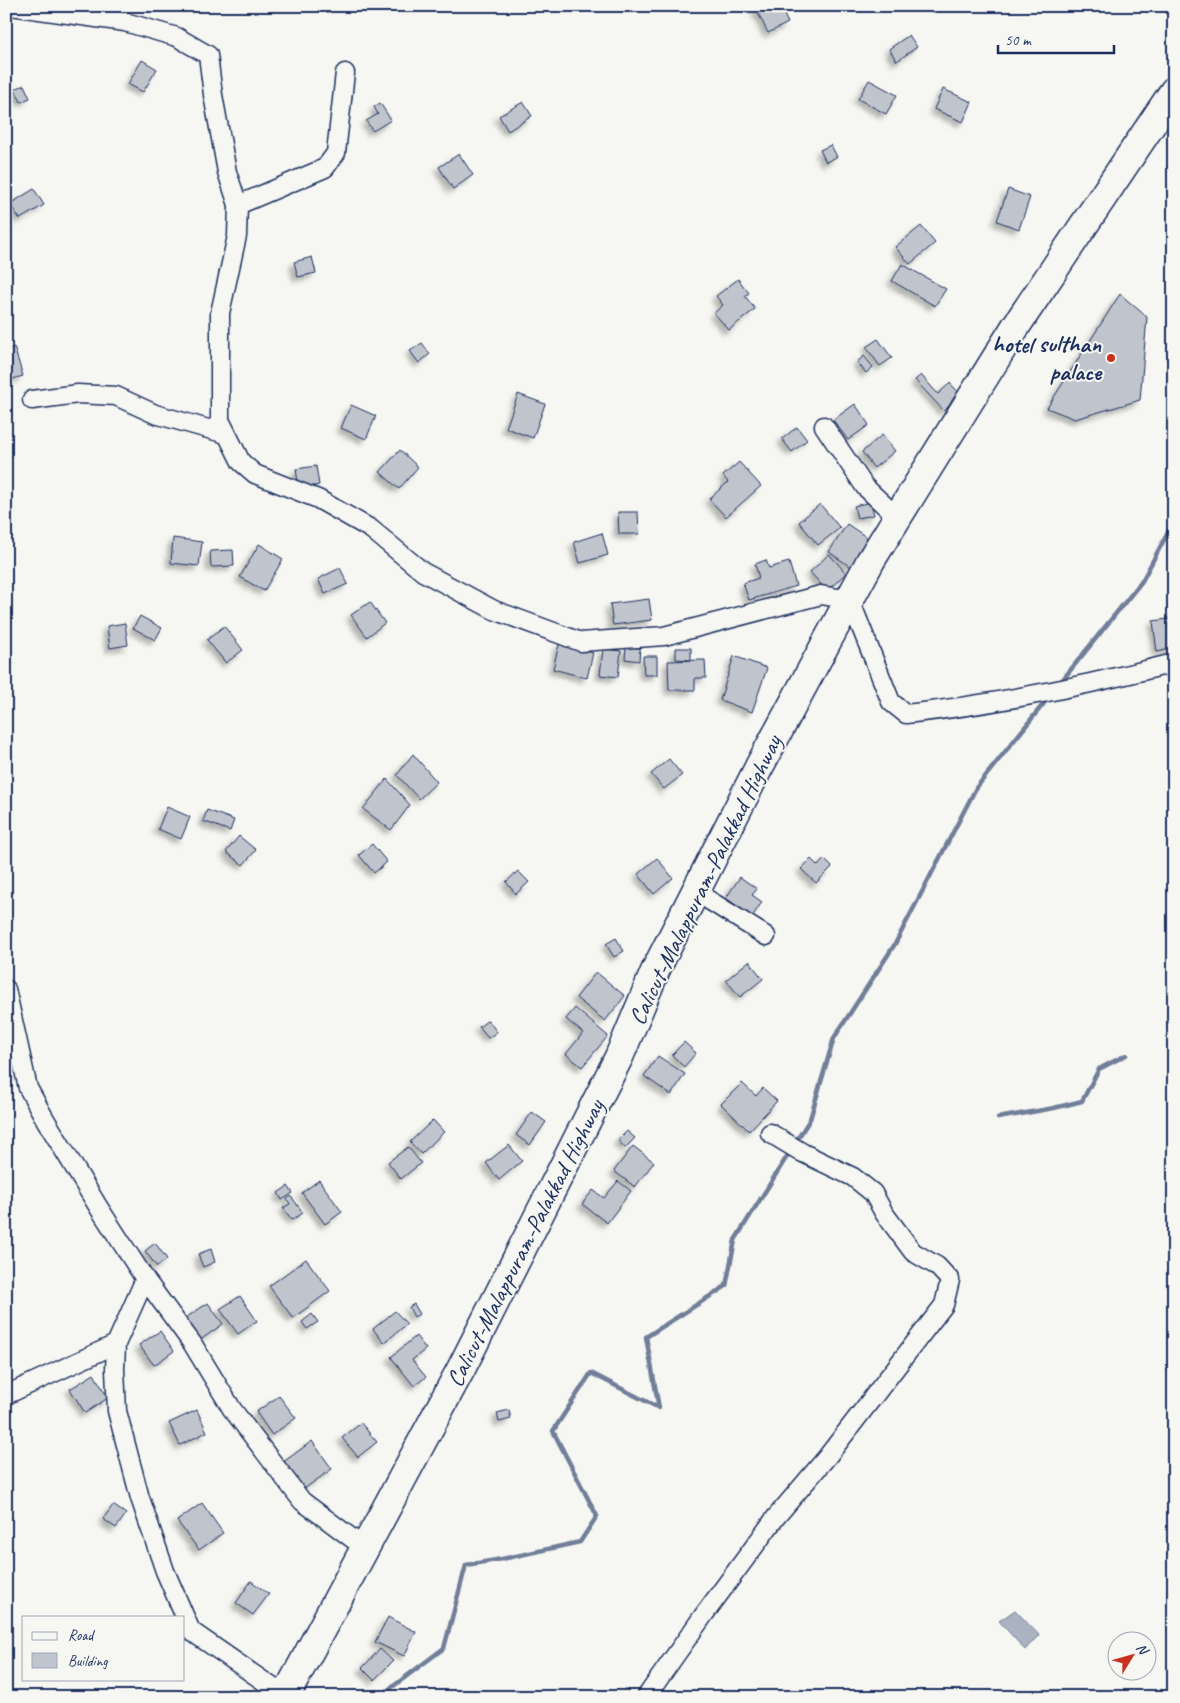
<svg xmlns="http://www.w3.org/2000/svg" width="1180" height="1703" font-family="Caveat,sans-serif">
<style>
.water{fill:#abb2c0;stroke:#717e99}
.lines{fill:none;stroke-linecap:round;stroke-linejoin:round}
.stream{stroke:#717e99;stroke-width:4.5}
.building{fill:#c0c4cd;stroke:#1b2f5e;filter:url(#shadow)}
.minor-casing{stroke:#1b2f5e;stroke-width:21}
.trunk-casing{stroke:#1b2f5e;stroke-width:31}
.minor{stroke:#f6f6f2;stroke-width:18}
.trunk{stroke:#f6f6f2;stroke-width:28}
.poi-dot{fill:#c8321e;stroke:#f6f6f2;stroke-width:2}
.labels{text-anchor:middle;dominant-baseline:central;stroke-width:4;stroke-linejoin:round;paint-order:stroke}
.poi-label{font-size:24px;font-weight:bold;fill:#1b2f5e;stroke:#f6f6f2;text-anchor:end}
.street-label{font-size:24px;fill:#1b2f5e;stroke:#f6f6f2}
</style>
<defs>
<filter id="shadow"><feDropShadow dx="-4.5" dy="4.5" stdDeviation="2.5" flood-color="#0004"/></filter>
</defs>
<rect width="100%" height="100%" fill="#f6f6f2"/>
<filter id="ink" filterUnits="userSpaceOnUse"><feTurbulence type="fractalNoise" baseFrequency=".02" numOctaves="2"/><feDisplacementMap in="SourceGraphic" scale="10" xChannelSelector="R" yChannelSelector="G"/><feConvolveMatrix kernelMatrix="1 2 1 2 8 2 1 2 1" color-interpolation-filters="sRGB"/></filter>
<g filter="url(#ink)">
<polygon class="water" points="1015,1610 1039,1635 1025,1650 999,1621"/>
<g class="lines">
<g class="stream">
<polyline points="1060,683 1142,581 1174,521"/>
<polyline points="998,1118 1054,1108 1082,1101 1099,1069 1126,1055"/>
<polyline points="795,1143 810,1119 834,1038 895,944 976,788 1049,697"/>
<polyline points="379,1697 444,1648 466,1565 502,1559 580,1542 597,1516 553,1431 591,1373 659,1408 646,1337 726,1286 735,1240 791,1150"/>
</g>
</g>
<g class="building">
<polygon points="780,6 788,23 768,33 755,7"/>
<polygon points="909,35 917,47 897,61 889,49"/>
<polygon points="142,60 157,69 143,92 128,84"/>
<polygon points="869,80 897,95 886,114 858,99"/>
<polygon points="24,85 30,98 21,102 15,89"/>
<polygon points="943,89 972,102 963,122 934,109"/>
<polygon points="523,102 532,116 508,131 499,116"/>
<polygon points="380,103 391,120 373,131 366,121 378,114 374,107"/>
<polygon points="831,145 837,157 826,162 820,150"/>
<polygon points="459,154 473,175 453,189 439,167"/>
<polygon points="34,189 44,205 20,219 10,204"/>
<polygon points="1008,189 1030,197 1019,229 997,221"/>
<polygon points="921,226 935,243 910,264 895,247"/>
<polygon points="312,257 316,273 298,277 294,262"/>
<polygon points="902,264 946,289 935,306 892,281"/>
<polygon points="738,279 749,293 745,296 755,309 729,330 714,313 723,305 716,296"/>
<polygon points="1120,294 1147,317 1140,400 1075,419 1047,408"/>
<polygon points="878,339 892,358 880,366 866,347"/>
<polygon points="422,343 430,354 419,363 410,351"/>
<polygon points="14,347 23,376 6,381 6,350"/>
<polygon points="864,356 873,367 866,373 857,362"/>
<polygon points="921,375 938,394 950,383 961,395 944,411 915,380"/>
<polygon points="518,394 545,404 533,438 506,428"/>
<polygon points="855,404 869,425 848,440 833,420"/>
<polygon points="351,405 376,416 366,439 341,428"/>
<polygon points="797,427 807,440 792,452 782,439"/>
<polygon points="882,435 895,451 874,468 862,452"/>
<polygon points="400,450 418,467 399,489 380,472"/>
<polygon points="739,462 761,486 726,517 709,499 728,482 723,476"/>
<polygon points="316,466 319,485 299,489 296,469"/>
<polygon points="871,502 874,515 857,518 854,506"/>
<polygon points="820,504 840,528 818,545 799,522"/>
<polygon points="618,512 638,512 639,534 619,534"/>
<polygon points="847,524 869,539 851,567 829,552"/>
<polygon points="602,533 608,555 580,563 574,542"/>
<polygon points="173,538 202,542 199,566 171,563"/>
<polygon points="259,544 283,559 264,591 240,577"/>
<polygon points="233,550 234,566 211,567 210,551"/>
<polygon points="829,554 846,573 827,591 810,572"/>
<polygon points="766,560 769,568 789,562 796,586 749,600 743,583 759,578 755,564"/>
<polygon points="340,568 348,584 325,594 318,579"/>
<polygon points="649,599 652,620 613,625 610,604"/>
<polygon points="370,602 385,623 367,637 351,615"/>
<polygon points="140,616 162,628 155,640 133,628"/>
<polygon points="1174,618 1174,648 1157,652 1153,621"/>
<polygon points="125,623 128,645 110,648 107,626"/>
<polygon points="224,626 243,650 226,663 207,640"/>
<polygon points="559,644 593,653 587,678 553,669"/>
<polygon points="626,647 640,648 639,661 625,659"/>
<polygon points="676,648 691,648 691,660 676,659"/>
<polygon points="603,649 621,651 618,677 600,675"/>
<polygon points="643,656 657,656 657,675 644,675"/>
<polygon points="734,656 767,668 752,712 720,700"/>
<polygon points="705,660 706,678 695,678 695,690 669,690 668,661"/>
<polygon points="413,754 437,782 419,799 397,775"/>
<polygon points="669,759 682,775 664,789 651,774"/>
<polygon points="387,779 410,805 391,830 363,809"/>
<polygon points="167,807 190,817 181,839 158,829"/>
<polygon points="207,810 234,820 230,831 203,821"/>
<polygon points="239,836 256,850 243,865 226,852"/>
<polygon points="372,844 387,862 374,873 359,855"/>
<polygon points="657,858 673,878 654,894 638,874"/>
<polygon points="811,859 818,866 824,859 832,867 816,883 801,869"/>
<polygon points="518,871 529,882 516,894 506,882"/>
<polygon points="740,877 757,889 752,895 762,902 752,917 726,898"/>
<polygon points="616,938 624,951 614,957 606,944"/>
<polygon points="749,961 763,979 740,997 726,980"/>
<polygon points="596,972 625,996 605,1021 576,998"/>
<polygon points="575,1008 608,1036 582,1067 566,1054 583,1033 566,1019"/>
<polygon points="488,1020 497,1032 488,1038 479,1027"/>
<polygon points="684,1042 696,1053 684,1067 672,1055"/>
<polygon points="658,1056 685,1074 671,1095 644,1076"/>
<polygon points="742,1083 756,1096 763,1088 777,1101 749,1131 721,1104"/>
<polygon points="532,1112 546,1122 530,1145 516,1135"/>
<polygon points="433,1120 444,1132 421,1154 410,1142"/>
<polygon points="627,1131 635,1138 625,1148 618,1140"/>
<polygon points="509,1145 522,1161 499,1180 486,1163"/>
<polygon points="633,1146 654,1162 635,1187 614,1171"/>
<polygon points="408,1147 421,1163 401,1179 388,1162"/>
<polygon points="319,1180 342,1212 325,1224 302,1193"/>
<polygon points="618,1181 631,1191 607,1223 582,1204 593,1190 604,1198"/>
<polygon points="288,1186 293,1193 282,1200 278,1193"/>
<polygon points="291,1196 303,1213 292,1220 283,1208 290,1204 287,1199"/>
<polygon points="155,1243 167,1259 157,1267 145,1251"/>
<polygon points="211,1249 215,1262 203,1267 198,1254"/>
<polygon points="306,1259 330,1291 293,1318 269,1286"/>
<polygon points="240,1296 257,1321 238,1334 220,1309"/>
<polygon points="208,1303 223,1324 199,1341 184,1319"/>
<polygon points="414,1304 420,1314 414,1317 409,1307"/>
<polygon points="395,1311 407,1324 384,1343 373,1329"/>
<polygon points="312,1314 318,1322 307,1329 302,1322"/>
<polygon points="160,1331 174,1351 154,1365 139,1345"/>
<polygon points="416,1336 426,1349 412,1360 426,1377 414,1386 391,1357"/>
<polygon points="94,1374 108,1398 85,1413 70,1389"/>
<polygon points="279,1396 296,1418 272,1435 256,1412"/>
<polygon points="197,1410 207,1432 180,1445 169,1423"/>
<polygon points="509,1410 511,1419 499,1422 497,1413"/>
<polygon points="361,1423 377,1442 358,1457 342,1438"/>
<polygon points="312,1441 332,1469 301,1491 282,1463"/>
<polygon points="202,1503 223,1533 199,1550 177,1521"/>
<polygon points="113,1505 126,1514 116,1528 103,1519"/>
<polygon points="251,1581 269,1594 253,1615 236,1603"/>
<polygon points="388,1617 416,1632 404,1656 375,1642"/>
<polygon points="380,1649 393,1661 374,1680 362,1668"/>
</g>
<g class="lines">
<defs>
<g id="minor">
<path d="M 11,6 L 125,22 L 177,37 L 208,55 L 213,95 L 227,172 L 238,205 L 237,236 L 220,313 L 220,420 L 241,462 L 255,474 L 318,499 L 371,529 L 423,572 L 494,610 L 581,642 L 664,636 L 821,595 L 850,600 L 891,702 L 906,714 C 997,704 1085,686 1174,663"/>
<polyline points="238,205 325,168 336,153 345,73"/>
<polyline points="32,400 78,394 116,396 155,414 226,434"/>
<polyline points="824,426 865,487 897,517"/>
<polyline points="696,892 766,936"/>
<polyline points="6,989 28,1088 45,1119 99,1208 145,1279 192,1343 232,1409 302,1501 365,1548"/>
<polyline points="145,1279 116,1344 115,1370 117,1411 140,1498 165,1571 191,1631 285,1696"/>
<polyline points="6,1395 116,1344"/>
<polyline points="646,1697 703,1616 776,1517 827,1457 944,1305 950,1280 937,1266 913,1252 884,1213 873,1193 853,1177 803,1153 770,1133"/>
</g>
<polyline id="trunk" points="285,1697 461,1369 619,1057 656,969 759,767 871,560 1016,326 1174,91"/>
</defs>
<use href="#minor" class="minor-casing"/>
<use href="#trunk" class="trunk-casing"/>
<use href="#minor" class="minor"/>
<use href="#trunk" class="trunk"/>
</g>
</g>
<circle class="poi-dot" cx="1111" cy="358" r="5"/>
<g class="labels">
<g class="poi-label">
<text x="1101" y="344">hotel sulthan<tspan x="1101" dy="28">palace</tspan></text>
</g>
<g class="street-label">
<text transform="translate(705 880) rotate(-64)">Calicut-Malappuram-Palakkad Highway</text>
<text transform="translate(525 1243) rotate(-63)">Calicut-Malappuram-Palakkad Highway</text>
</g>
</g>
<rect width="1180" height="1703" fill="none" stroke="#f6f6f2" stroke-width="25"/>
<rect x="12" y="12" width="1155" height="1678" fill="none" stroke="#1b2f5e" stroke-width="2" filter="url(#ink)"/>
<rect x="22" y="1616" width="162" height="65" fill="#f6f6f2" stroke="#9ea6b7"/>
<rect x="32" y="1632" width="25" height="8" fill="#f6f6f2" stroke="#9ea6b7"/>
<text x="68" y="1640" font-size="15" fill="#1b2f5e">Road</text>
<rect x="32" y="1653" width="25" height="15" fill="#c0c4cd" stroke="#9ea6b7"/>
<text x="68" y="1666" font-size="15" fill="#1b2f5e">Building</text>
<g transform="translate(1132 1656) rotate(53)"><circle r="24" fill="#f6f6f2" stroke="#9ea6b7"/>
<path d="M0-4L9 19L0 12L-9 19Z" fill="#c8321e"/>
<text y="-8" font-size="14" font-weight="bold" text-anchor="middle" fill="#1b2f5e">N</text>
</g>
<path d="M998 45v8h116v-8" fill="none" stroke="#1b2f5e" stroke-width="2.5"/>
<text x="1005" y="45" font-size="15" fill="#1b2f5e" stroke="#f6f6f2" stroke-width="4" paint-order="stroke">50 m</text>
</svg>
